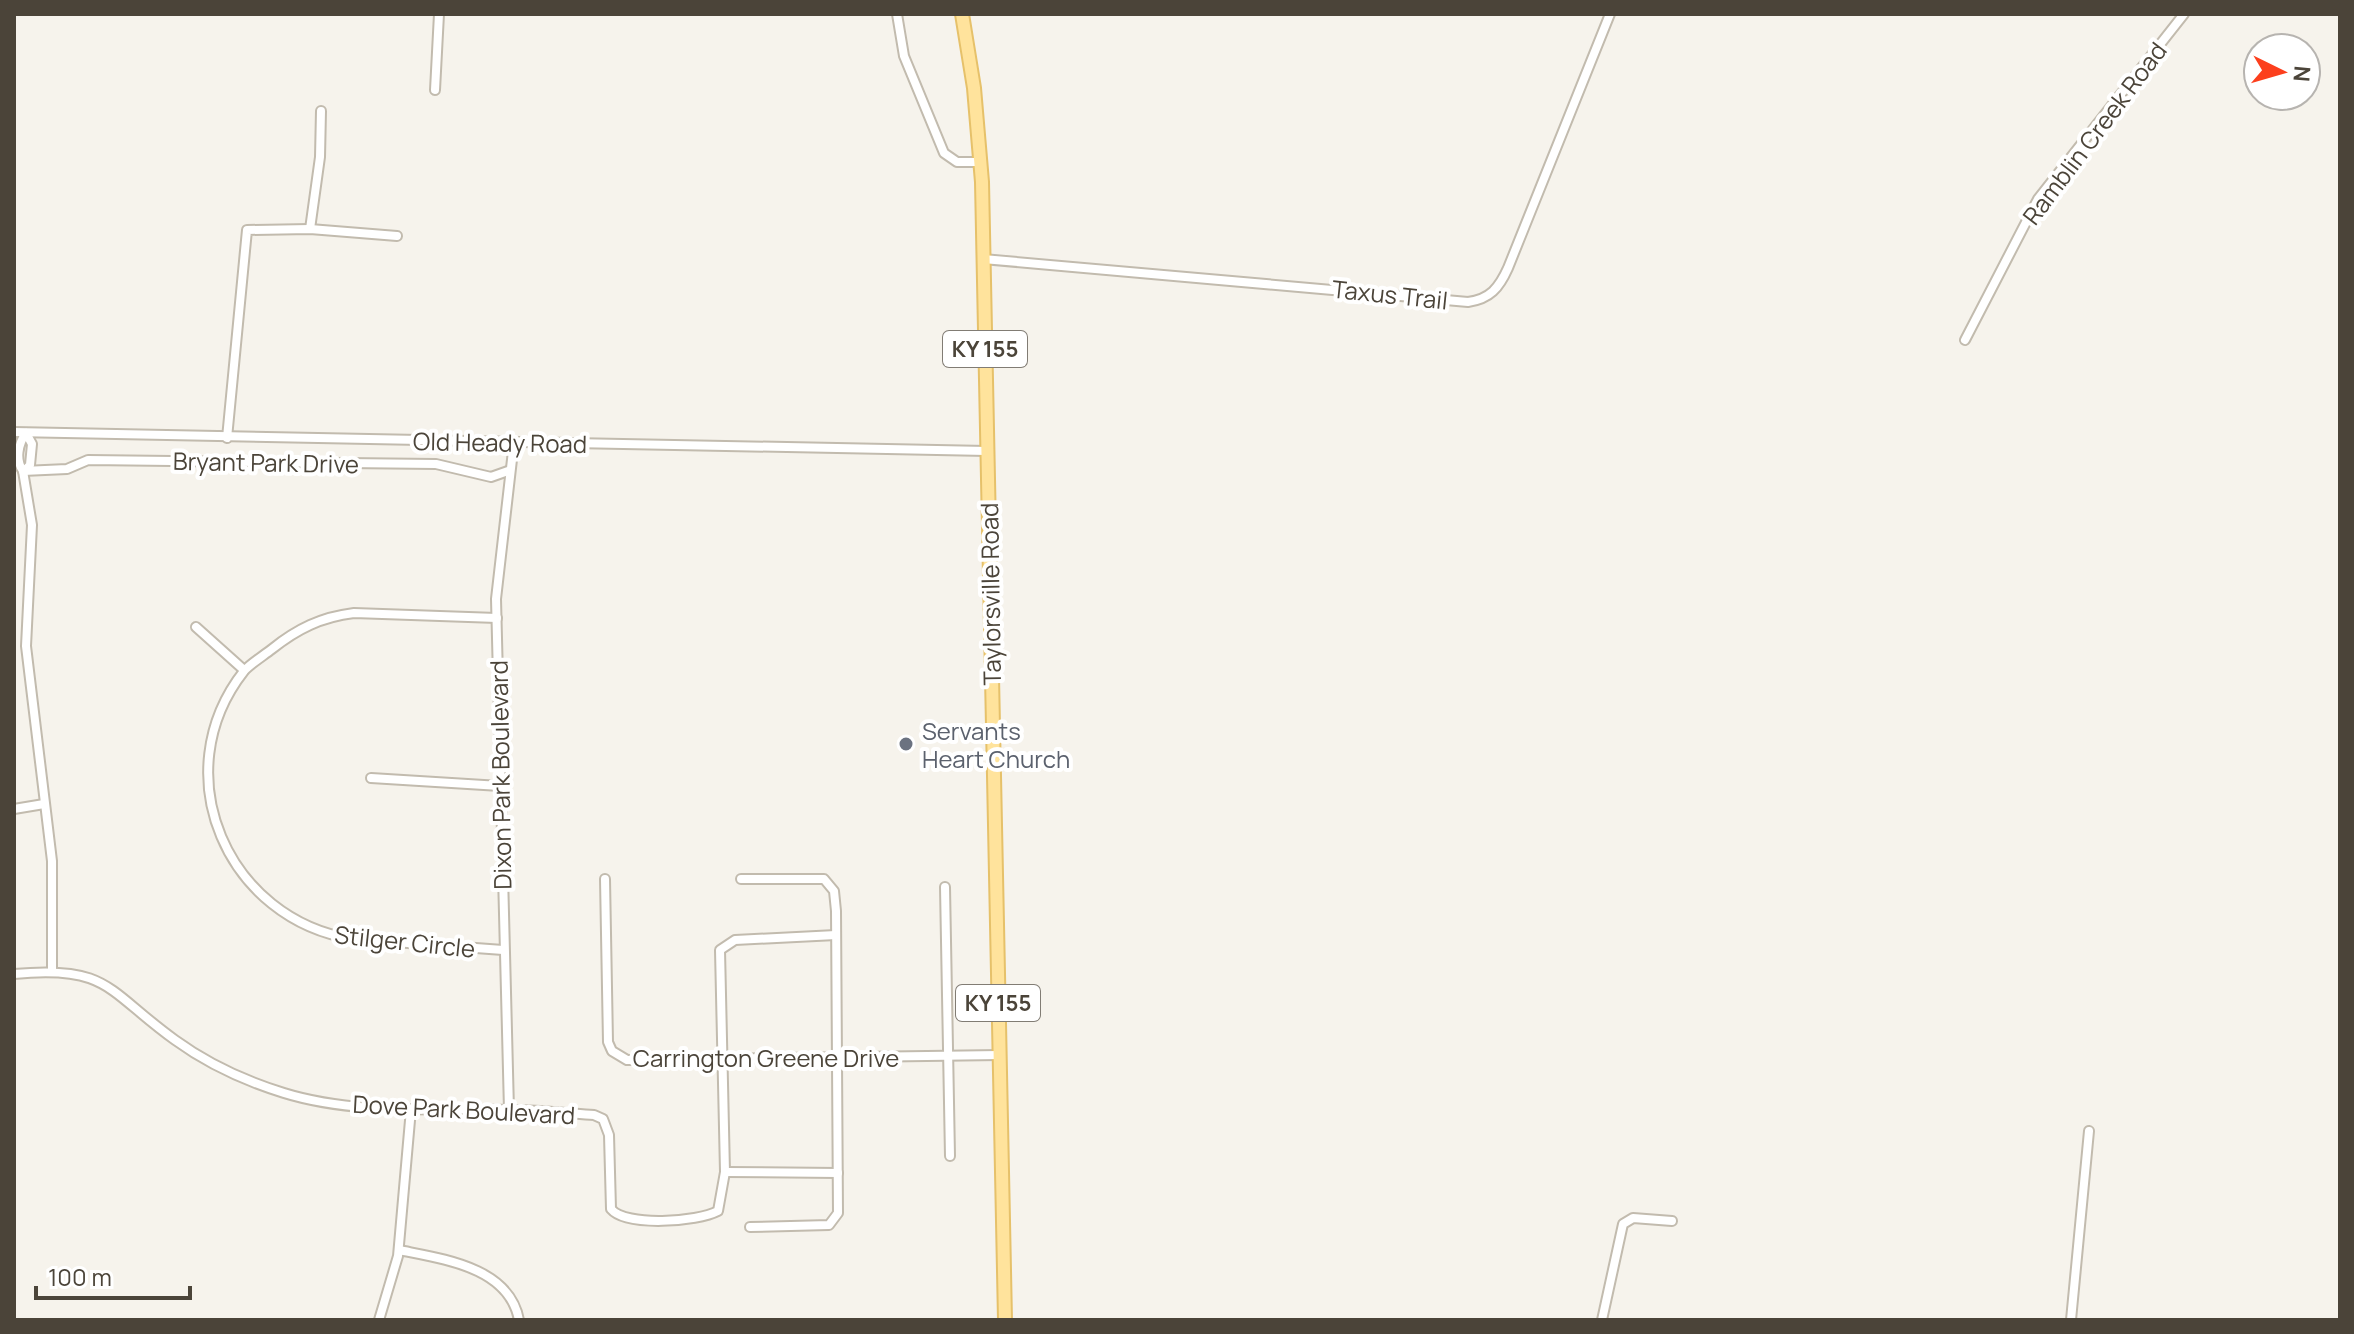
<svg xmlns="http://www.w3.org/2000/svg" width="2354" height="1334" font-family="Manrope,sans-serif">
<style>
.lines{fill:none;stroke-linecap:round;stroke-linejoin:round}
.street-casing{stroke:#c2bbae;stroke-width:12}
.primary-casing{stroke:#e6c16a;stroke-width:16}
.street{stroke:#fff;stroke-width:8}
.primary{stroke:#ffe39c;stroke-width:12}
.worship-dot{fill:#6b7280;stroke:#fff;stroke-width:3}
.labels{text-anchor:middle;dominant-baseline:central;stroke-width:8;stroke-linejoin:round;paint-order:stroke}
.shield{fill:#fff;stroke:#817c74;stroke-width:2}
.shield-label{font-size:22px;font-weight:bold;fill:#4b4439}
.street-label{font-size:24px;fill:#4b4439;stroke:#fff}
.worship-label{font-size:24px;fill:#5b616d;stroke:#fff;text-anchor:start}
</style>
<rect width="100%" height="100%" fill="#f6f3ec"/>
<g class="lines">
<defs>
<g id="street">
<polyline points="897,14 904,56 944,153 957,162 981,162"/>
<polyline points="435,90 439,14"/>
<polyline points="310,229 320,157 321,111"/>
<path d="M 983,259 L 1468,302 C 1490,299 1499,288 1508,268 L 1610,14"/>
<polyline points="1965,340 2038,199 2184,14"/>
<polyline points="14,432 987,451"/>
<path d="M 26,433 C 18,444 15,460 23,471 L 32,525 L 26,646 L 52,861 L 52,970"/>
<polyline points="227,438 247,230 310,229 397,236"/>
<polyline points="23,471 67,469 88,460 436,464 491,477 508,471"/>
<polyline points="24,471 30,465 32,444 26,433"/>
<path d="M 497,618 L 354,613 C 321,617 297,629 272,649 C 263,656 250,664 244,671 C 163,774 228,920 353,939 L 503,950"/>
<polyline points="196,627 244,670"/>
<polyline points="371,778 500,786"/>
<polyline points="14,809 44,804"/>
<polyline points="605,879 608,1042 612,1051 627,1060 1000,1055"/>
<polyline points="741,879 824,879 834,891 836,911 838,1213 829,1225 750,1227"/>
<polyline points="945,887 950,1156"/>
<path d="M 14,974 C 109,965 107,991 175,1040 C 208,1064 245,1081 284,1093 C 355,1115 435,1108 509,1110 C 537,1110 566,1113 594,1115 L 603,1119 L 609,1135 L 611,1209 C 626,1227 697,1222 718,1211 L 725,1172 L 720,950 L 735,940 L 836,935"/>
<polyline points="509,1110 496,599 514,442"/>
<polyline points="725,1172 838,1173"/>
<path d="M 399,1250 C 443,1259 509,1267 519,1320"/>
<polyline points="379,1320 398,1256 411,1109"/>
<polyline points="1602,1320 1623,1224 1633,1218 1672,1221"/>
<polyline points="2071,1320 2089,1131"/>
</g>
<polyline id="primary" points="962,14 974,88 982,182 1005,1320"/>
</defs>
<use href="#street" class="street-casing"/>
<use href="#primary" class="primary-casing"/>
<use href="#street" class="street"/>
<use href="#primary" class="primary"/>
</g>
<circle class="worship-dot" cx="906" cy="744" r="8"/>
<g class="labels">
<g class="shield">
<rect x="943" y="331" width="84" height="36" rx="6"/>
<rect x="956" y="985" width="84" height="36" rx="6"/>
</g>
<g class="shield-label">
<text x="985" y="349">KY 155</text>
<text x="998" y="1003">KY 155</text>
</g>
<g class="street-label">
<text transform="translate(2094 133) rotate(-53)">Ramblin Creek Road</text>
<text transform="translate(1390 294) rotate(6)">Taxus Trail</text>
<text transform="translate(500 442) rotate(1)">Old Heady Road</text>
<text transform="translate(266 462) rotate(1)">Bryant Park Drive</text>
<text transform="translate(990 594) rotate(-91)">Taylorsville Road</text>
<text transform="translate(500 775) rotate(-91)">Dixon Park Boulevard</text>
<text transform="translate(405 941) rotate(6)">Stilger Circle</text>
<text x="766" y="1057">Carrington Greene Drive</text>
<text transform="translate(464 1109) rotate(3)">Dove Park Boulevard</text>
</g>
<g class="worship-label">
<text x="922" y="730">Servants<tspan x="922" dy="28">Heart Church</tspan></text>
</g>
</g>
<rect width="2354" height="1334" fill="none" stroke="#4b4439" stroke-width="32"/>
<g transform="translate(2282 72) rotate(95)"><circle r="38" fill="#ffffff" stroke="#b7b4b0" stroke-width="2"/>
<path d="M0-6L14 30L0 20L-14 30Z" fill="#fc3f1d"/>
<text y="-12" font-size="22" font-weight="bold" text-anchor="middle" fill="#4b4439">N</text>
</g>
<path d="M36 1286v12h154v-12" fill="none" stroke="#4b4439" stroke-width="4"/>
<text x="48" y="1286" font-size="24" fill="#4b4439" stroke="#ffffff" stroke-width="6" paint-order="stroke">100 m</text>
</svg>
